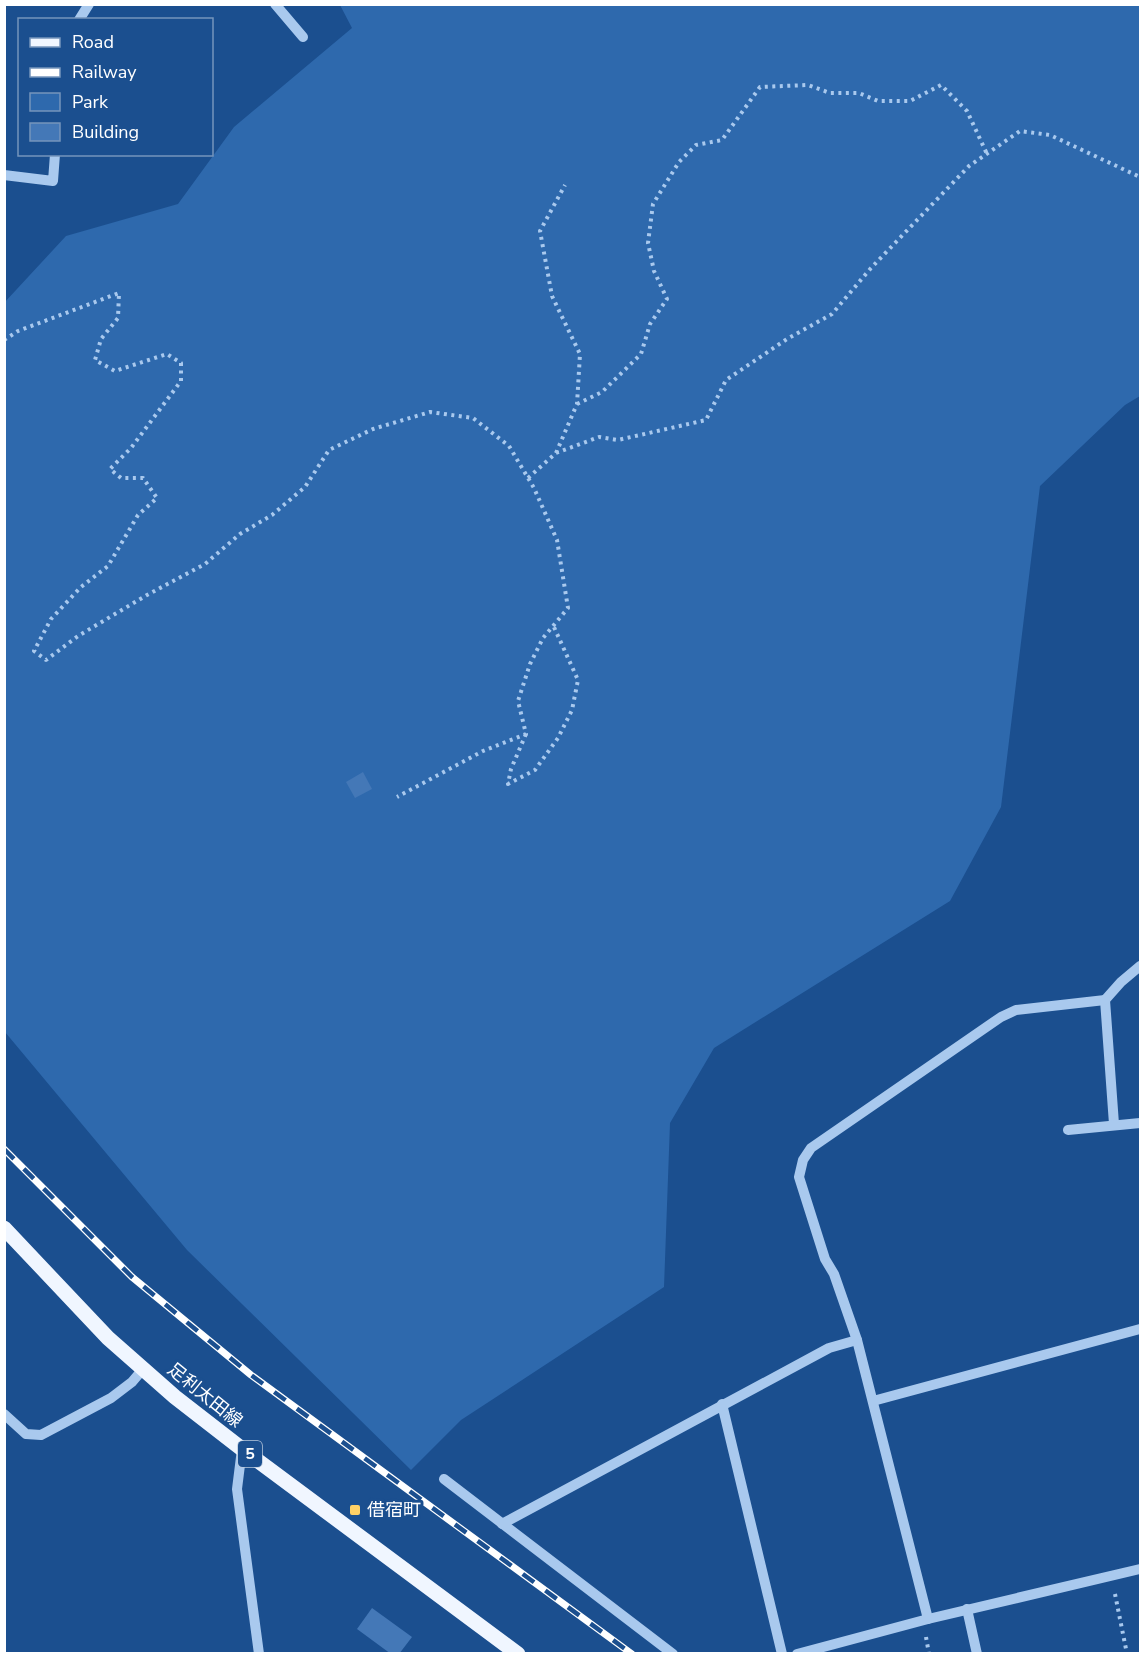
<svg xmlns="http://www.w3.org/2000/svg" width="1145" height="1658" font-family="'Nunito Sans','Noto Sans JP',sans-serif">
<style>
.green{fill:#2e69ad}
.building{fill:#4478b7}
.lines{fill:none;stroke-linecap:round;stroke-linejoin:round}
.path{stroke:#a9c9ee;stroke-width:4;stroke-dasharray:3 4.5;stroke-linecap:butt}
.minor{stroke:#a9c9ee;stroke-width:10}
.major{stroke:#f0f6ff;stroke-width:15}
.rail-casing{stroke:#fff;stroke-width:7}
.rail{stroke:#1b4f8f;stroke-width:4.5;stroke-dasharray:14;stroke-linecap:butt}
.poi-dot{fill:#ffd166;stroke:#1b4f8f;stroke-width:2}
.labels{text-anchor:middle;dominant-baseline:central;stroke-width:6;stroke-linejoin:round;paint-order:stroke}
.shield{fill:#1b4f8f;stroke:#bbcadd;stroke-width:1.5}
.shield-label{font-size:16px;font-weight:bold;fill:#fff}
.street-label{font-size:18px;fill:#fff;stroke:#1b4f8f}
.poi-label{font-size:18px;fill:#fff;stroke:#1b4f8f;text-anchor:start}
</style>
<rect width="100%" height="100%" fill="#1b4f8f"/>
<polygon class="green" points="340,5 1140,5 1140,396 1125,405 1040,486 1001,807 950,901 714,1048 670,1123 664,1287 461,1420 411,1470 187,1250 5,1032 4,303 66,236 178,204 234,127 352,28"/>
<g class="building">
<polygon points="363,772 372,789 355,798 346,782"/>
<polygon points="372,1608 412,1637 399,1654 391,1654 357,1629"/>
</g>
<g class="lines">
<g class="path">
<polyline points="4,340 18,331 119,293 118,318 101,339 95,360 115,371 167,354 181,363 181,381 131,448 110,469 121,478 143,478 157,498 138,515 108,566 81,587 51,619 34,651 46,660 78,636 147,595 205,564 240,534 272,515 305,487 329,450 373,429 430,412 473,418 509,446 534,488 557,540 568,608 543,638 530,664 518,701 526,734 483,751 397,797"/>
<polyline points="577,404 602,392 641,354 650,324 667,299 654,271 648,243 653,204 679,162 696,145 722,140 760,87 808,85 830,93 859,93 878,101 910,101 941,85 967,111 987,154"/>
<polyline points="556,453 577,404 580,354 552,296 540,231 565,185"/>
<polyline points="528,478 556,453 599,437 618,440 706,420 726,380 787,339 832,314 871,268 969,166 1020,131 1050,135 1140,177"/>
<polyline points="526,734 511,769 508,784 535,770 558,738 572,710 578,680 553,625"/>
<polyline points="1115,1594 1127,1654"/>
<polyline points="926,1637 929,1654"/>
</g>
<g class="minor">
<polyline points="275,4 303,37"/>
<polyline points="79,20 89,4"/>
<polyline points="4,175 53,181 55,154"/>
<polyline points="1114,1124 1105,1000 1121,982 1140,966"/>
<polyline points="1068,1130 1140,1123"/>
<polyline points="873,1401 1140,1329"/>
<polyline points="722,1404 782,1654"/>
<polyline points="4,1414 26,1434 41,1435 111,1398 132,1382 143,1369"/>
<polyline points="242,1449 237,1489 259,1654"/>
<polyline points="444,1479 673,1654"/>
<polyline points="502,1524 829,1348 857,1340"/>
<polyline points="967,1609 977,1654"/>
<polyline points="928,1619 857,1340 834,1274 825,1259 799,1177 803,1160 811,1148 1001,1017 1016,1010 1105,1000"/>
<polyline points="797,1654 928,1619 1140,1569"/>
</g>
<polyline class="major" points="4,1228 108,1338 175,1397 242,1449 518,1654"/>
<defs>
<polyline id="rail" points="4,1149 132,1277 251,1375 632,1654"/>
</defs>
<use href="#rail" class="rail-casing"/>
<use href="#rail" class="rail"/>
</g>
<rect class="poi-dot" x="349" y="1504" width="12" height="12" rx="3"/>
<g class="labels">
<rect class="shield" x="238" y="1441" width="24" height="26" rx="4.5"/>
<g class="shield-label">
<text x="250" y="1454">5</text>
</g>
<g class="street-label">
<text transform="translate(205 1395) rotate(39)">足利太田線</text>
</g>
<g class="poi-label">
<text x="367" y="1510">借宿町</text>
</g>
</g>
<rect width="1145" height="1658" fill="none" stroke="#ffffff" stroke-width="12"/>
<rect x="18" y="18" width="195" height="138" fill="#1b4f8f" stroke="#7695bc" stroke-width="1.5"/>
<rect x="30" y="38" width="30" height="9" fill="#f0f6ff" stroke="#7695bc" stroke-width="1.5"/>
<text x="72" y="48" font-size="18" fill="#ffffff">Road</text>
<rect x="30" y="68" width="30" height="9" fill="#ffffff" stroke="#7695bc" stroke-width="1.5"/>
<text x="72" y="78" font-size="18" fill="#ffffff">Railway</text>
<rect x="30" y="93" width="30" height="18" fill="#2e69ad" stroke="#7695bc" stroke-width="1.5"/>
<text x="72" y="108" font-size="18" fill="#ffffff">Park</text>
<rect x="30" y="123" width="30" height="18" fill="#4478b7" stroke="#7695bc" stroke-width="1.5"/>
<text x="72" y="138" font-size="18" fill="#ffffff">Building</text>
</svg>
